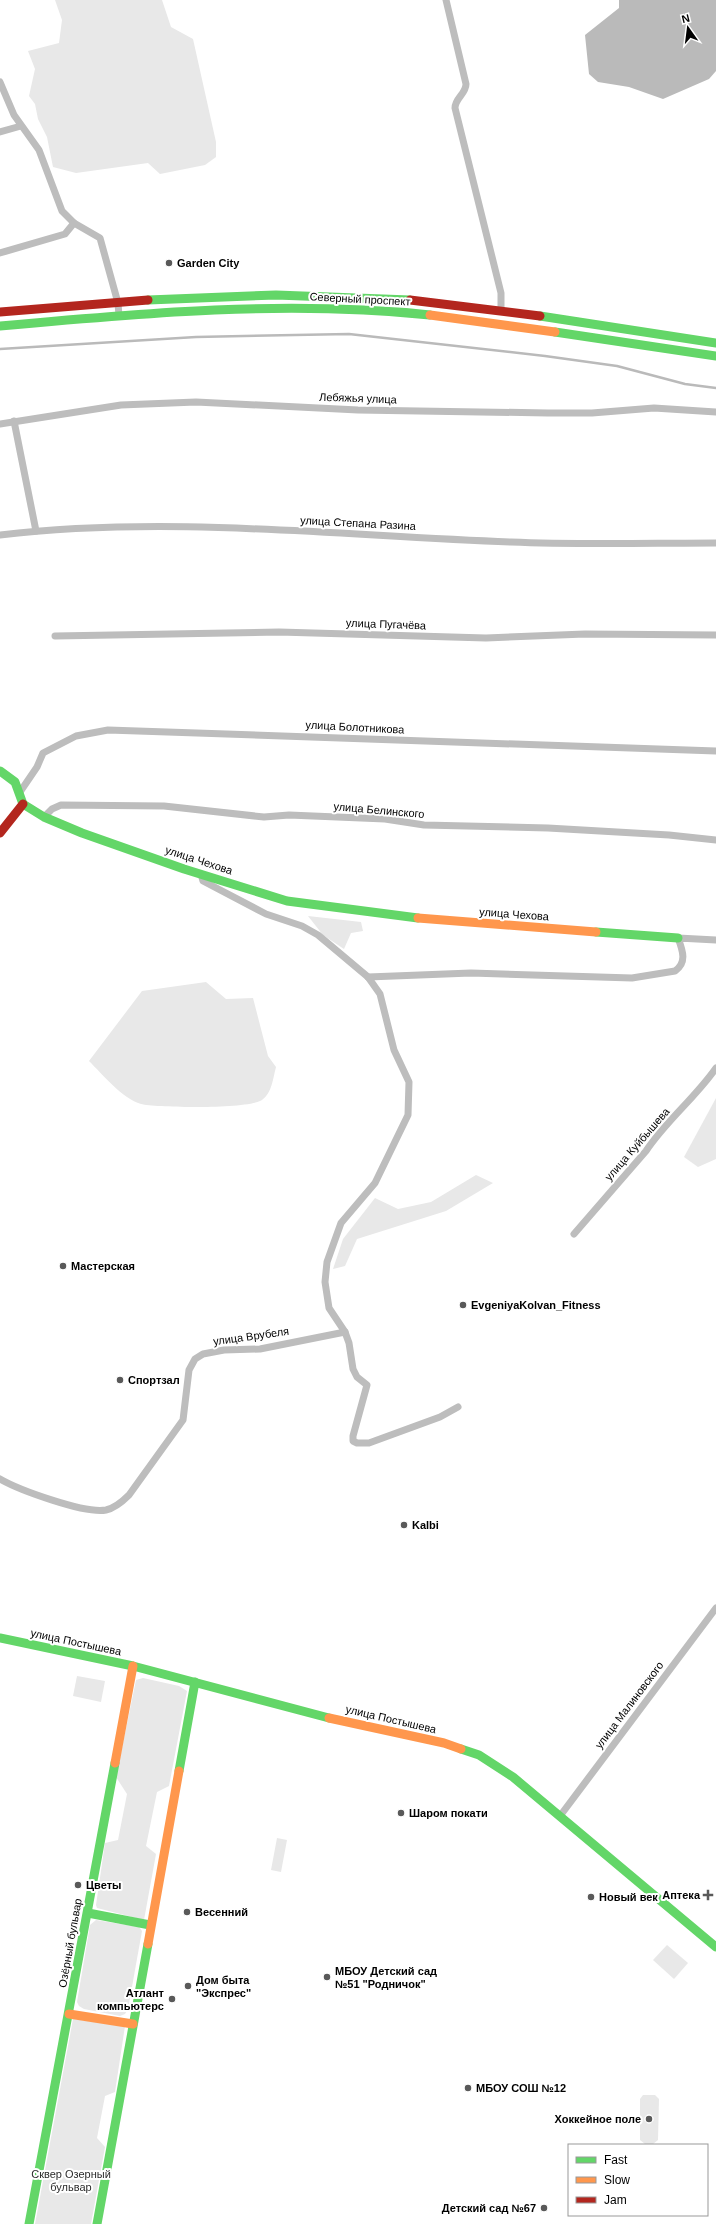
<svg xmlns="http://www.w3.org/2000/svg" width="716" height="2224" font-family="Arial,sans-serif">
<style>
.green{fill:#e8e8e8}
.water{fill:#bababa}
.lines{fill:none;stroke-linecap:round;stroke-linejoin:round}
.stream{stroke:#bababa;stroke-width:2.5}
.street{stroke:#bdbdbd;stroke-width:7}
.fast{stroke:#63d668;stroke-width:9}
.slow{stroke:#ff974d;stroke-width:9}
.jam{stroke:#b3261e;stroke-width:9}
.poi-dot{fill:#595959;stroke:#fff;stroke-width:1.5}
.labels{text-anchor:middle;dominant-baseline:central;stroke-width:4;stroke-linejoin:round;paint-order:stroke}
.poi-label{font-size:11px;font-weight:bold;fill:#000;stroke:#fff;text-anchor:start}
.street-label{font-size:11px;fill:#000;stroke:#fff}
.park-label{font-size:11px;fill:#2c2c2c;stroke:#fff}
</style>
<rect width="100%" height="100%" fill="#fff"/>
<g class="green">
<polygon points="55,0 162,0 171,27 193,39 216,142 216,157 205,165 160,174 148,163 76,173 53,167 47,137 38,119 35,104 29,96 35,69 28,51 59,43 62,20"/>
<polygon points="308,916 361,922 363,931 351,933 344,949 323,935"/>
<path d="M 206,982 L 226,999 L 253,998 L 268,1056 L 276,1067 C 273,1078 272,1093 262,1100 C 249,1109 158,1108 141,1104 C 123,1099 102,1074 89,1061 L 142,991 Z"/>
<polygon points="716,1098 716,1159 698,1167 684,1157"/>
<polygon points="476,1175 493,1183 446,1211 357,1239 345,1266 333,1269 343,1239 375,1198 398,1209 431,1202"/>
<polygon points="77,1676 105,1681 101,1702 73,1696"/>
<polygon points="143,1678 179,1686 187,1691 169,1786 157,1792 146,1846 156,1854 144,1920 97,1908 96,1905 105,1843 118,1840 127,1794 116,1777 136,1680"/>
<polygon points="277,1838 287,1840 281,1872 271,1870"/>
<polygon points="96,1920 139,1927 142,1931 128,2009 125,2014 120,2016 84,2009 79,2006 77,2002 90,1925"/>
<polygon points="667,1945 688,1963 674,1979 653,1960"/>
<polygon points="73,2019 125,2026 115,2092 105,2096 97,2138 105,2147 91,2224 35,2224"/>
<polygon points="643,2095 655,2095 659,2099 658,2140 653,2144 645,2144 640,2140 640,2099"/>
</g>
<polygon class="water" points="619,0 716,0 716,71 709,79 663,99 629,87 598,82 589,74 585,35 619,8"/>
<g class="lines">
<polyline class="stream" points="0,349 196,337 349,334 545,356 617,366 685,384 716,388"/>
<g class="street">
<path d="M 446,0 L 466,84 C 466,94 455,98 455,108 L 501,293 L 501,310"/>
<polyline points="0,82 14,115 39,150 62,211 74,223 100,238 118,303 119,316"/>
<polyline points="0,132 21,126"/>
<polyline points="0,253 65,234 74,223"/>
<polyline points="14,421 36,531"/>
<polyline points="0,424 121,405 196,402 358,410 548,413 592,413 654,408 716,412"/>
<path d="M 0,535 C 170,515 341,536 511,542 C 579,545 648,543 716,543"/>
<polyline points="55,636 279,632 486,638 585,634 716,635"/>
<polyline points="20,792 37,767 43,753 76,736 108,730 716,751"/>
<polyline points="44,817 52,809 61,805 164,806 264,817 289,815 385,819 424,825 548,828 669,835 716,840"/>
<polyline points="201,874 203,881 266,914 302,926 318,935 368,977 380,994 394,1050 409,1082 408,1115 375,1183 341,1223 327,1262 325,1282 329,1308 345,1332 349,1343 353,1369 357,1377 367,1385 353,1436 353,1441 357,1443 369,1443 440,1417 458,1407"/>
<path d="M 368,977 L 471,973 L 632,978 L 675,971 C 687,963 683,951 678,938 L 716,940"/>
<path d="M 574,1234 L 646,1151 C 666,1121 695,1098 716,1068"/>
<path d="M 0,1479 C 19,1490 85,1514 106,1510 C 115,1508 123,1501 129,1495 L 183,1420 L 189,1370 L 195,1359 L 203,1354 L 224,1350 L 260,1349 L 345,1332"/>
<polyline points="560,1816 716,1608"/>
</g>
<g class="fast">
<polyline points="148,300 276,295 410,300"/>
<polyline points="540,316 716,343"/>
<path d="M 0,326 C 143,313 286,300 430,315"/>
<polyline points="555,332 716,356"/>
<polyline points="0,771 15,782 23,804"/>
<polyline points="23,804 44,817 82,833 184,869 287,901 418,918"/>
<polyline points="596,932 678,938"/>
<polyline points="0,1638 133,1666 329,1718"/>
<polyline points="461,1749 479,1755 513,1777 716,1947"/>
<polyline points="179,1771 195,1682"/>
<polyline points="88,1913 150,1925"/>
<polyline points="29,2224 115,1763"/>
<polyline points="97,2224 148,1944"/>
</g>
<g class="slow">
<polyline points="430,315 555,332"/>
<polyline points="418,918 596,932"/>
<polyline points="329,1718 444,1743 461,1749"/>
<polyline points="115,1763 133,1666"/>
<polyline points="148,1944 179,1771"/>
<polyline points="69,2014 133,2024"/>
</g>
<g class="jam">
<polyline points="410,300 540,316"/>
<polyline points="0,312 148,300"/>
<polyline points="0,833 23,804"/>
</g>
</g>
<g class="poi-dot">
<circle cx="169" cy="263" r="4"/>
<circle cx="63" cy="1266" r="4"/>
<circle cx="463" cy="1305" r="4"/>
<circle cx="120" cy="1380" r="4"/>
<circle cx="404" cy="1525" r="4"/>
<circle cx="401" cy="1813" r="4"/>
<circle cx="78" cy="1885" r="4"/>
<path d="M706 1889h4v4h4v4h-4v4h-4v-4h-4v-4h4z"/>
<circle cx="591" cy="1897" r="4"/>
<circle cx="187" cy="1912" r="4"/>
<circle cx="327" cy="1977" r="4"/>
<circle cx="188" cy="1986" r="4"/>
<circle cx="172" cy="1999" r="4"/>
<circle cx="468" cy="2088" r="4"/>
<circle cx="649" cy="2119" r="4"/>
<circle cx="544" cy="2208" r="4"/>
</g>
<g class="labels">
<g class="poi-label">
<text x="177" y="263">Garden City</text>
<text x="71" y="1266">Мастерская</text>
<text x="471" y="1305">EvgeniyaKolvan_Fitness</text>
<text x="128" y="1380">Спортзал</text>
<text x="412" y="1525">Kalbi</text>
<text x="409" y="1813">Шаром покати</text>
<text x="86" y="1885">Цветы</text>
<text x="700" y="1895" text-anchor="end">Аптека</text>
<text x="599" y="1897">Новый век</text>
<text x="195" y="1912">Весенний</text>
<text x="335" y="1971">МБОУ Детский сад<tspan x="335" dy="13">№51 "Родничок"</tspan></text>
<text x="196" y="1980">Дом быта<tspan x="196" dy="13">"Экспрес"</tspan></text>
<text x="164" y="1993" text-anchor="end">Атлант<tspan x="164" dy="13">компьютерс</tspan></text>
<text x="476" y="2088">МБОУ СОШ №12</text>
<text x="641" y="2119" text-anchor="end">Хоккейное поле</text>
<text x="536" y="2208" text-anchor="end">Детский сад №67</text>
</g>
<g class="street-label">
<text transform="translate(360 299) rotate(3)">Северный проспект</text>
<text transform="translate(358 398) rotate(2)">Лебяжья улица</text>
<text transform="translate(358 523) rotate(3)">улица Степана Разина</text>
<text transform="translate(386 624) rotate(2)">улица Пугачёва</text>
<text transform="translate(355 727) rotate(3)">улица Болотникова</text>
<text transform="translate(379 810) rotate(5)">улица Белинского</text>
<text transform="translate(199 860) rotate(18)">улица Чехова</text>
<text transform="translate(514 914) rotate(4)">улица Чехова</text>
<text transform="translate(637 1144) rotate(-49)">улица Куйбышева</text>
<text transform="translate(251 1336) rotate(-8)">улица Врубеля</text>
<text transform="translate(76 1642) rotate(12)">улица Постышева</text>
<text transform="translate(629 1705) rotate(-53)">улица Малиновского</text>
<text transform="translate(391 1719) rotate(13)">улица Постышева</text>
<text transform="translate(70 1943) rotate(-80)">Озёрный бульвар</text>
</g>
<g class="park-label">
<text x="71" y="2174">Сквер Озерный<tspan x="71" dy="13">бульвар</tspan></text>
</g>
</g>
<rect x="568" y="2144" width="140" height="72" fill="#ffffff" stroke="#999999"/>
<rect x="576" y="2157" width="20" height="6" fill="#63d668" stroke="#999999"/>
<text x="604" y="2164" font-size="12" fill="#000000">Fast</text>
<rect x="576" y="2177" width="20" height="6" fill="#ff974d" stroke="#999999"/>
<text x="604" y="2184" font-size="12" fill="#000000">Slow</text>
<rect x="576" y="2197" width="20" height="6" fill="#b3261e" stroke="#999999"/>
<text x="604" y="2204" font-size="12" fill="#000000">Jam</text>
<g transform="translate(688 28) rotate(346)" stroke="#ffffff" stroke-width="3" paint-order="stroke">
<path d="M0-3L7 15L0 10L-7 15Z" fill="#000000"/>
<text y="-6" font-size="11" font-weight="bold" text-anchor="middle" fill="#000000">N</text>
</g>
</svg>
